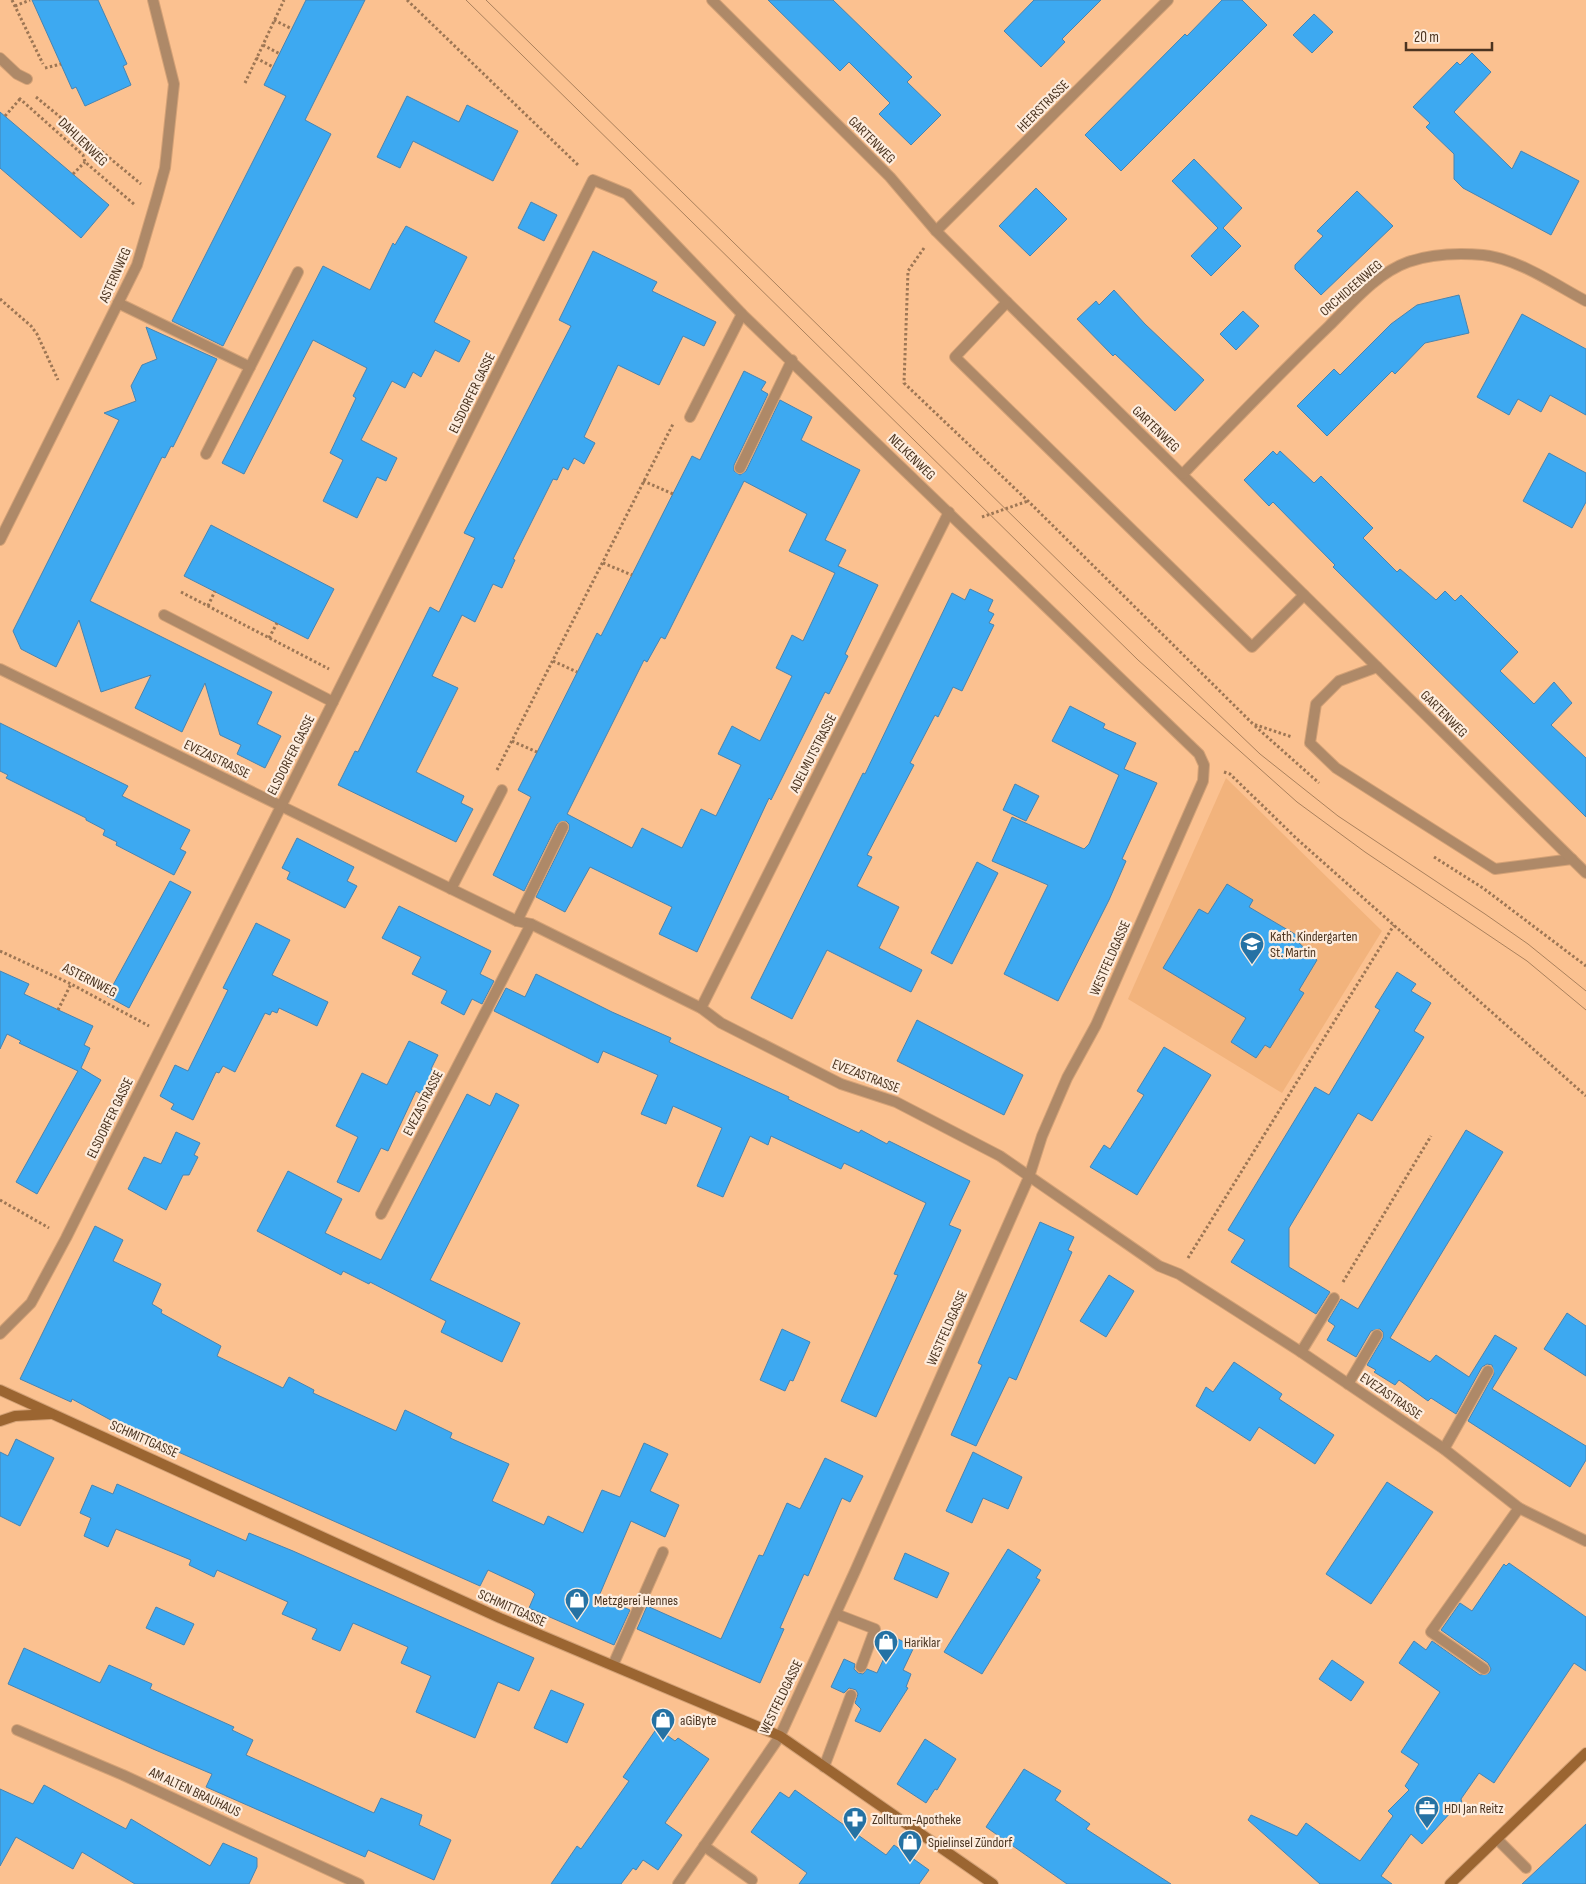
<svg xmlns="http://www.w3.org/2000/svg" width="1586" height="1884" font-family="'Sofia Sans Condensed',sans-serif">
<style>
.built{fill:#f2b37c}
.building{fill:#3da9f1;stroke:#4884b0;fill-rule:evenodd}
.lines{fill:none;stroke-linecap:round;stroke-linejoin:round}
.lane-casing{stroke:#d4a277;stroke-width:12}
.street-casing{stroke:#d4a277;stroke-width:12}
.secondary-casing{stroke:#d4a277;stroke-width:12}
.path{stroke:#9d7654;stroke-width:3;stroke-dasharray:2.5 2.5;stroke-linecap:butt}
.lane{stroke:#ae8968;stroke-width:10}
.street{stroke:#ae8968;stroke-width:10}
.secondary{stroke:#9b6531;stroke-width:10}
.tram{stroke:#aa805c;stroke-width:1}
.labels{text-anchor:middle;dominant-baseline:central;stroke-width:4.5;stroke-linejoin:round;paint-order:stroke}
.street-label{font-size:14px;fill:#4b3420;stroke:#fdecdd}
.poi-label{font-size:14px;fill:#4b3420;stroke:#fdecdd;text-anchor:start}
</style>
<rect width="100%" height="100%" fill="#fbc190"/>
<polygon class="built" points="1226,778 1382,931 1282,1093 1128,999"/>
<g class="building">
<polygon points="32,0 98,0 127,64 123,66 131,85 85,106 76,87 72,89"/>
<polygon points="306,0 365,0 305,120 331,134 223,346 172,321 286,96 264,85"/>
<polygon points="768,0 833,0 912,77 907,82 941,115 911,145 879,114 890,103 849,62 840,71"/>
<polygon points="1034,0 1101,0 1062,39 1065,42 1041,67 1004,31"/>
<polygon points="1222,0 1242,0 1267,25 1121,171 1085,135 1185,34 1187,36"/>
<polygon points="1314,14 1333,32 1312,53 1293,35"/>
<polygon points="1472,53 1491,72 1454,112 1512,169 1521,151 1579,181 1551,235 1463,188 1454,179 1454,154 1426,127 1430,123 1413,107 1457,62 1460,65"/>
<polygon points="407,96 459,122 467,105 518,131 493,181 413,141 400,168 377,157"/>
<polygon points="0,112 109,205 81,238 0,168"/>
<polygon points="1194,159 1242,208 1223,228 1241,246 1211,276 1191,256 1218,228 1172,181"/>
<polygon points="1036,188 1067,219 1030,256 999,226"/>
<polygon points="1357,191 1393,226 1321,295 1295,269 1295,265 1323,236 1317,231"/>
<polygon points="531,202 557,215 544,241 518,228"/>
<polygon points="406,226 467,257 434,322 470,341 459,362 435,350 421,377 413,372 405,388 392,381 361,440 397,458 386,481 377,477 357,518 323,501 343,460 330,453 356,398 353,396 367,368 313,340 244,474 222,463 323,266 370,290 393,243 395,245"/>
<polygon points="593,251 657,282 652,291 716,322 704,346 683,336 659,385 618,365 584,437 595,443 584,464 574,458 568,470 563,467 557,480 553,479 513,559 515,560 502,588 493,584 475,622 462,615 432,676 458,688 416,772 464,796 461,803 473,809 456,842 338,785 355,751 358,752 430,607 439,612 475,538 464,533 571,326 559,320"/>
<polygon points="1114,290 1145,324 1204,380 1175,411 1115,354 1113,356 1077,319 1096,301 1099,305"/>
<polygon points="1459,295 1469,333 1425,343 1395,374 1392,371 1327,436 1297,406 1334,369 1340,375 1391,324 1417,305"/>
<polygon points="1243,311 1259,326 1236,350 1220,334"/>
<polygon points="1522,314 1586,349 1586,415 1550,395 1541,412 1518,399 1509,415 1477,397"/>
<polygon points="146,327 217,359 173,447 171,446 165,458 162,457 90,601 272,692 257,724 281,736 265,768 237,754 241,745 220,735 205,683 182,732 135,708 151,675 101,692 79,620 56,667 21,649 13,631 119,420 104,413 136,401 131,386 142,365 157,359"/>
<path d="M 744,371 L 766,382 L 761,390 L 768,394 L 734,465 L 734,471 L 740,475 L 746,471 L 780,400 L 812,417 L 801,440 L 860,470 L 825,540 L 846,550 L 838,566 L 878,585 L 845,654 L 848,656 L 829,694 L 825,692 L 771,800 L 769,798 L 697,952 L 659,934 L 672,907 L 590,867 L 565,912 L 536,897 L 569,830 L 569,824 L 566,821 L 557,824 L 524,891 L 493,875 L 531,797 L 518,790 L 597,633 L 601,636 L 692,456 L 700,460 ZM 744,481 L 807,514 L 789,551 L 835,573 L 803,641 L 792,635 L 776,668 L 792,676 L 760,741 L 732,726 L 718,754 L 741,765 L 716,816 L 701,809 L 682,848 L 642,828 L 632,848 L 567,814 L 644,660 L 647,662 L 661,637 L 665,639 Z"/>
<polygon points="1273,451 1277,455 1280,451 1314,483 1321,476 1373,528 1363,538 1397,572 1400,569 1436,600 1445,591 1455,601 1461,595 1518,652 1500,671 1534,704 1554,682 1572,703 1551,725 1586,758 1586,817 1333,567 1335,565 1273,502 1269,506 1244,480"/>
<polygon points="1549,453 1586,473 1586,502 1572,528 1523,501"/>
<polygon points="211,525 334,589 308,639 184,576"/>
<polygon points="970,589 993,600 988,611 994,614 989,623 994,625 962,691 953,687 938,717 935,715 910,763 914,765 867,855 872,857 857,886 899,907 879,948 922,970 911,992 827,950 792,1019 751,998 863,773 865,774 952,593 965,600"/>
<polygon points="1070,706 1105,724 1103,728 1136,743 1124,769 1157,783 1122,859 1126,861 1109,900 1058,1001 1004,974 1048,885 992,861 1012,817 1084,849 1089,844 1119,775 1052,741"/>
<polygon points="0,723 128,786 122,796 190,830 180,849 186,852 174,875 116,845 117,842 103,835 105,830 86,820 86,818 6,778 8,775 0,771"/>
<polygon points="1015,784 1039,796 1026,821 1003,810"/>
<polygon points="297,838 354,867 347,881 357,886 345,908 287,879 290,872 282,868"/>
<polygon points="977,862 998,873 952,964 931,953"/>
<polygon points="170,881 191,892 129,1008 107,996"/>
<polygon points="1227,884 1253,900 1249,907 1298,936 1296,940 1317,960 1299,990 1304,993 1270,1048 1265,1045 1256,1058 1231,1042 1246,1018 1163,968 1199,909 1208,914"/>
<polygon points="399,906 491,951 480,974 494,981 482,1004 472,999 464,1015 441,1003 447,991 412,974 421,957 382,938"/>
<polygon points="256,923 290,940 272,975 328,1002 317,1026 279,1008 277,1013 272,1011 270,1015 265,1013 235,1072 223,1066 219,1073 216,1072 193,1120 171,1109 174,1104 160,1096 175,1065 188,1071 228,990 223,988"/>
<polygon points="0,971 29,984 24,994 93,1026 84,1045 90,1048 81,1068 101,1080 37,1194 16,1182 78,1071 19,1043 21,1041 7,1034 0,1049"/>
<polygon points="1397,972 1416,984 1411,991 1431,1003 1414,1031 1424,1037 1372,1121 1358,1113 1289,1228 1289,1267 1330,1292 1316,1314 1231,1262 1245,1240 1228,1230 1315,1087 1329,1095 1380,1010 1375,1007"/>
<polygon points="536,974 612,1012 671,1038 669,1042 789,1097 788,1099 859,1133 861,1130 887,1144 889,1141 970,1181 949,1225 961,1230 876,1417 841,1401 898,1275 894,1274 926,1203 844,1163 841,1169 771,1136 768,1145 750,1136 723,1197 697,1186 722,1128 673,1106 666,1124 641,1114 658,1075 603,1051 598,1063 494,1011 506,988 525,997"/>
<polygon points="917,1020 1023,1075 1004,1115 897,1061"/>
<polygon points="409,1041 438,1055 431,1069 442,1075 430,1099 416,1091 388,1151 381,1148 359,1192 337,1182 358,1137 336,1126 362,1073 387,1085"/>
<polygon points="1164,1047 1211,1075 1137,1195 1090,1167 1104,1145 1110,1149 1144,1095 1137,1091"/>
<polygon points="496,1093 519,1105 430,1280 520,1323 502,1362 441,1332 446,1321 370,1282 369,1284 343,1271 341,1275 257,1231 288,1171 342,1199 325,1233 381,1260 467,1094 490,1106"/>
<polygon points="1466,1130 1503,1152 1390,1338 1430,1362 1436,1355 1469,1377 1495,1335 1517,1348 1492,1389 1586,1446 1586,1460 1570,1487 1468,1421 1494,1374 1492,1365 1487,1364 1482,1367 1456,1414 1431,1398 1428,1401 1399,1380 1395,1385 1374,1372 1376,1370 1367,1365 1383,1338 1383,1332 1380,1329 1371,1331 1356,1357 1327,1340 1335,1326 1328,1321 1341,1299 1358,1309"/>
<polygon points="176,1132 200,1143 194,1155 198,1157 189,1175 183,1175 166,1210 128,1189 144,1157 161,1164"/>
<polygon points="1040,1222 1074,1237 1068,1250 1072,1252 1016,1380 1009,1377 976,1446 951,1435 982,1365 978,1363"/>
<polygon points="95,1226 123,1240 113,1261 161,1284 152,1304 162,1310 161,1313 221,1346 217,1356 283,1388 289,1377 314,1390 313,1393 396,1431 405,1410 452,1433 450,1438 509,1464 492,1501 544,1525 548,1516 583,1533 602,1490 620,1497 644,1443 668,1454 650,1491 679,1505 665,1537 631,1521 599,1596 630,1610 614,1645 529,1608 535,1594 531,1590 488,1570 480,1586 131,1431 72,1399 71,1402 20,1379"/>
<polygon points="1109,1275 1134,1291 1106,1337 1080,1321"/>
<polygon points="1567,1313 1586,1326 1586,1376 1544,1349"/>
<polygon points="782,1329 810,1342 793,1381 790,1380 785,1391 760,1380"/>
<polygon points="1234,1362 1282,1394 1279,1399 1334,1435 1315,1464 1259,1427 1250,1441 1196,1406 1206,1387 1213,1392"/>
<polygon points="16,1439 54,1458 20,1526 0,1516 0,1452 8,1456"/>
<polygon points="973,1452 1022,1477 1008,1509 983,1498 972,1523 946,1511"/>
<polygon points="825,1458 863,1476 850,1502 842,1498 808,1576 804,1574 780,1628 784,1629 760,1683 637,1629 647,1606 721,1639 759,1555 763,1556 787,1503 800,1509"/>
<polygon points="1387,1482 1433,1512 1371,1604 1326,1574"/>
<polygon points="117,1484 246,1541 249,1533 293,1551 534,1658 519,1691 498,1682 475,1738 416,1712 431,1676 401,1663 408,1647 353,1623 340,1651 312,1639 317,1629 282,1614 288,1602 217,1570 214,1577 189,1565 191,1560 116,1529 108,1547 84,1536 91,1518 80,1513 92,1485 113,1494"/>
<polygon points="1008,1549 1041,1570 1036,1578 1040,1580 982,1674 944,1652"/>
<polygon points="905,1553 949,1573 937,1598 894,1579"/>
<polygon points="1509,1563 1586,1617 1586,1671 1574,1663 1494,1783 1479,1773 1461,1799 1464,1811 1452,1811 1422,1844 1411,1834 1381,1876 1392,1884 1320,1884 1248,1820 1251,1815 1297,1836 1306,1823 1360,1861 1393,1816 1388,1811 1409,1790 1405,1786 1419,1764 1401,1752 1440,1692 1399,1663 1414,1641 1426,1650 1432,1641 1480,1675 1489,1673 1491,1669 1488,1663 1441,1630 1460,1603 1472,1611 1504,1564 1506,1566"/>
<polygon points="156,1607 194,1624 184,1645 146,1628"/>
<polygon points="894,1637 914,1647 903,1670 911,1674 906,1687 908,1688 880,1732 855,1721 861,1709 855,1703 858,1694 856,1690 849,1688 844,1693 831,1687 844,1659 855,1664 854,1669 858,1673 863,1674 867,1669 877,1673"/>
<polygon points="24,1648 100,1683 109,1665 152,1684 150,1689 234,1727 232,1730 253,1740 246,1755 374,1813 381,1798 422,1815 419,1825 451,1840 434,1880 368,1850 365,1857 206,1787 212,1774 153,1749 8,1684"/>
<polygon points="1332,1660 1364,1682 1351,1701 1319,1679"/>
<polygon points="551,1690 584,1704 567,1743 534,1728"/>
<polygon points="657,1728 675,1741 678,1738 709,1759 665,1823 682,1835 658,1870 643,1860 636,1870 633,1868 621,1884 551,1884 577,1846 581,1849 629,1781 623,1777"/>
<polygon points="925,1739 956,1759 937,1790 935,1789 926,1803 897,1784"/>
<polygon points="1024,1769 1061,1791 1055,1800 1090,1824 1086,1829 1171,1884 1067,1884 986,1827"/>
<polygon points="44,1785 126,1829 131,1819 210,1866 223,1843 257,1858 257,1867 249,1884 135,1884 82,1852 73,1869 16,1837 0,1866 0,1789 33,1804"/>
<polygon points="795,1790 886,1855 894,1845 929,1870 919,1884 799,1884 807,1873 751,1832 780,1792 789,1798"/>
<polygon points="1586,1824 1586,1884 1522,1884"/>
</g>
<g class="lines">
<defs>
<g id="lane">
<polyline points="0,58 17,74 27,79"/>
<polyline points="1007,302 955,357 1252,647 1304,595"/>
<polyline points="118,303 250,367 298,272"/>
<polyline points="690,417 742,314"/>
<polyline points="206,454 250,367"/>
<polyline points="740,468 792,360"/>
<polyline points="164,615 333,702"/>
<polyline points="1377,667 1339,681 1316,704 1310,743 1336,768 1495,869 1572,859"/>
<polyline points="451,889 502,790"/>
<polyline points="517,921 563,827"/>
<polyline points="1301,1352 1334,1298"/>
<polyline points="1348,1384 1377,1335"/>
<polyline points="1444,1449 1488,1371"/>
<polyline points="836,1614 875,1629 861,1667"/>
<polyline points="613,1665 663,1552"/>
<polyline points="1484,1669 1431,1632 1519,1508"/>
<polyline points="824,1767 851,1695"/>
<polyline points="1497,1839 1526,1868"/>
<polyline points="704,1846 752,1880"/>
</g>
<g id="street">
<polyline points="712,0 890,177 936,231 1007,302 1586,873"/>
<polyline points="936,231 1168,0"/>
<path d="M 1183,474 C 1231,424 1279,374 1329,326 C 1352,303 1377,273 1408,262 C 1431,254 1459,253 1483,255 C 1519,259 1554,284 1586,301"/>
<polyline points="0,540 137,265 157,197 165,168 174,84 153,0"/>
<polyline points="0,669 517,921 531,924 701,1008 721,1023 841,1084 896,1102 1000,1156 1159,1266 1179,1274 1301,1352 1444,1449 1519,1508 1586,1541"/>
<polyline points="701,1008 949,512"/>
<polyline points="381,1214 531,924"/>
<polyline points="0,1334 31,1303 66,1238 593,180 627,194 742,314 1199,754 1204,765 1203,781 1096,1025 1067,1078 1042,1136 1029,1177 856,1569 780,1736 678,1884"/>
<polyline points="17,1730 123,1775 359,1884"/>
</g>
<g id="secondary">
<polyline points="0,1390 500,1618 780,1736 993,1884"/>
<polyline points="0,1421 15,1416 50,1414"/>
<polyline points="1450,1884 1586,1753"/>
</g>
</defs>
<use href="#lane" class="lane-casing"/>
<use href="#street" class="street-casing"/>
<use href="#secondary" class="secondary-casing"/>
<g class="path">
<polyline points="12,0 43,64"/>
<polyline points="407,0 579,166"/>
<polyline points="15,6 30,0"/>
<polyline points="274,20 292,29"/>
<polyline points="263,45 280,54"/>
<polyline points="256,58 273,67"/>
<polyline points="45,68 61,64"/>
<polyline points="245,83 284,0"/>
<polyline points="36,97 141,184"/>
<polyline points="19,98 83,155 85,162 135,205"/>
<polyline points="5,116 20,99"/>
<polyline points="73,174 85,162"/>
<polyline points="924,248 908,271 904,383 1028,501 1253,724 1292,737"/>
<polyline points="0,299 31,326 37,334 58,380"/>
<polyline points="643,481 673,494"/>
<polyline points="982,517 1028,501"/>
<polyline points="603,563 632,575"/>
<polyline points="181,592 329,669"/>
<polyline points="208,606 215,591"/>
<polyline points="269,638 277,623"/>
<polyline points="553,661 577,672"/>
<polyline points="1255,726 1319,783"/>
<polyline points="512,741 537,752"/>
<polyline points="497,770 673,424"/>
<polyline points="1224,772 1230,774 1297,839 1586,1096"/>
<polyline points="1434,857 1483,888 1586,966"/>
<polyline points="0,951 71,984 149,1026"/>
<polyline points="58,1010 71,984"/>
<polyline points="0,1200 49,1228"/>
<polyline points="1188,1258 1394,925"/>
<polyline points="1343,1282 1431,1136"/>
</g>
<use href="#lane" class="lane"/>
<use href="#street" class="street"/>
<use href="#secondary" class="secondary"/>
<g class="tram">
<polyline points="466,0 1138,660 1297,802 1365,852 1527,961 1586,1010"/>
<polyline points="486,0 1074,576 1260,754 1338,816 1485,914 1528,944 1586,991"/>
</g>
</g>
<defs>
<symbol id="school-pin" viewBox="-11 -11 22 30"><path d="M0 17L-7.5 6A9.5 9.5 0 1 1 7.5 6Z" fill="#2572a4" stroke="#fdecdd"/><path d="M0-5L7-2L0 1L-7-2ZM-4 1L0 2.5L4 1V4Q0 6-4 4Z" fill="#fff"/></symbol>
<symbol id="shop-pin" viewBox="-11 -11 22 30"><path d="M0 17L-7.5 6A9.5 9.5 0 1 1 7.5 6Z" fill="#2572a4" stroke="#fdecdd"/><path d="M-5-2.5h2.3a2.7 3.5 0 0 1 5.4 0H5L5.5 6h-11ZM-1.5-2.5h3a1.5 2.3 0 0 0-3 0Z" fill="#fff"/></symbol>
<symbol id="office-pin" viewBox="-11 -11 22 30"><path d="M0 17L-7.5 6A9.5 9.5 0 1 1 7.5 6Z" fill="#2572a4" stroke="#fdecdd"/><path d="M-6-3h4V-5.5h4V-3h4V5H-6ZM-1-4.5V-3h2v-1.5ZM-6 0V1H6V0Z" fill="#fff"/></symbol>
<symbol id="pharmacy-pin" viewBox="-11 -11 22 30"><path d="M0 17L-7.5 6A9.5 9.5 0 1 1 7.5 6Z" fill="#2572a4" stroke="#fdecdd"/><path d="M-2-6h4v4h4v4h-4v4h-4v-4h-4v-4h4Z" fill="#fff"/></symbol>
</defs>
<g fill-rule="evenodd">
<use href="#school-pin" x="1238" y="930" width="28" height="38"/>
<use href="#shop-pin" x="563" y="1586" width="28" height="38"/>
<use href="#shop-pin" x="872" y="1628" width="28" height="38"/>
<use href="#shop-pin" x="649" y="1706" width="28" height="38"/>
<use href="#office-pin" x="1413" y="1794" width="28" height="38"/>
<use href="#pharmacy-pin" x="841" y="1805" width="28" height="38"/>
<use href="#shop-pin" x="896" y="1828" width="28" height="38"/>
</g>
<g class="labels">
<g class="street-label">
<text transform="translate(1043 106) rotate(-45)">HEERSTRASSE</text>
<text transform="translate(872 140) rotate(45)">GARTENWEG</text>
<text transform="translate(83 142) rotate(44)">DAHLIENWEG</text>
<text transform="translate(115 275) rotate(-66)">ASTERNWEG</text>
<text transform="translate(1351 288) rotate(-41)">ORCHIDEENWEG</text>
<text transform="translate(472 393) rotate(-64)">ELSDORFER GASSE</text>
<text transform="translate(1156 429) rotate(44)">GARTENWEG</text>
<text transform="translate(912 457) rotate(44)">NELKENWEG</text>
<text transform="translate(1444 714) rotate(45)">GARTENWEG</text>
<text transform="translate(813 753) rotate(-63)">ADELMUTSTRASSE</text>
<text transform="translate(291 755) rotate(-63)">ELSDORFER GASSE</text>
<text transform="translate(217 759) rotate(26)">EVEZASTRASSE</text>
<text transform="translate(1110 958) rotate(-66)">WESTFELDGASSE</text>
<text transform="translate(90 980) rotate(27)">ASTERNWEG</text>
<text transform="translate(866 1076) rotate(21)">EVEZASTRASSE</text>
<text transform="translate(423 1103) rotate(-63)">EVEZASTRASSE</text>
<text transform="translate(110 1118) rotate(-64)">ELSDORFER GASSE</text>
<text transform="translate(947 1328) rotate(-66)">WESTFELDGASSE</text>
<text transform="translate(1391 1396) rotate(34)">EVEZASTRASSE</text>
<text transform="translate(144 1439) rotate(24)">SCHMITTGASSE</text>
<text transform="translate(512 1608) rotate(24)">SCHMITTGASSE</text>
<text transform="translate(781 1697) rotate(-64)">WESTFELDGASSE</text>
<text transform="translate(195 1792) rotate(25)">AM ALTEN BRAUHAUS</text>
</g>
<g class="poi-label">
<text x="1270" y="936">Kath. Kindergarten<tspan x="1270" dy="16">St. Martin</tspan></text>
<text x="594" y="1600">Metzgerei Hennes</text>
<text x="904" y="1642">Hariklar</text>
<text x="680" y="1720">aGiByte</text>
<text x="1444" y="1808">HDI Jan Reitz</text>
<text x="872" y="1819">Zollturm-Apotheke</text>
<text x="928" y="1842">Spielinsel Zündorf</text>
</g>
</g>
<path d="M1406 42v8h86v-8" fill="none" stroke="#4b3420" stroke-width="2.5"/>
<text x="1414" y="42" font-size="15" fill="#4b3420" stroke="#fdecdd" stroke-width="4" paint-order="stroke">20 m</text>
</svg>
